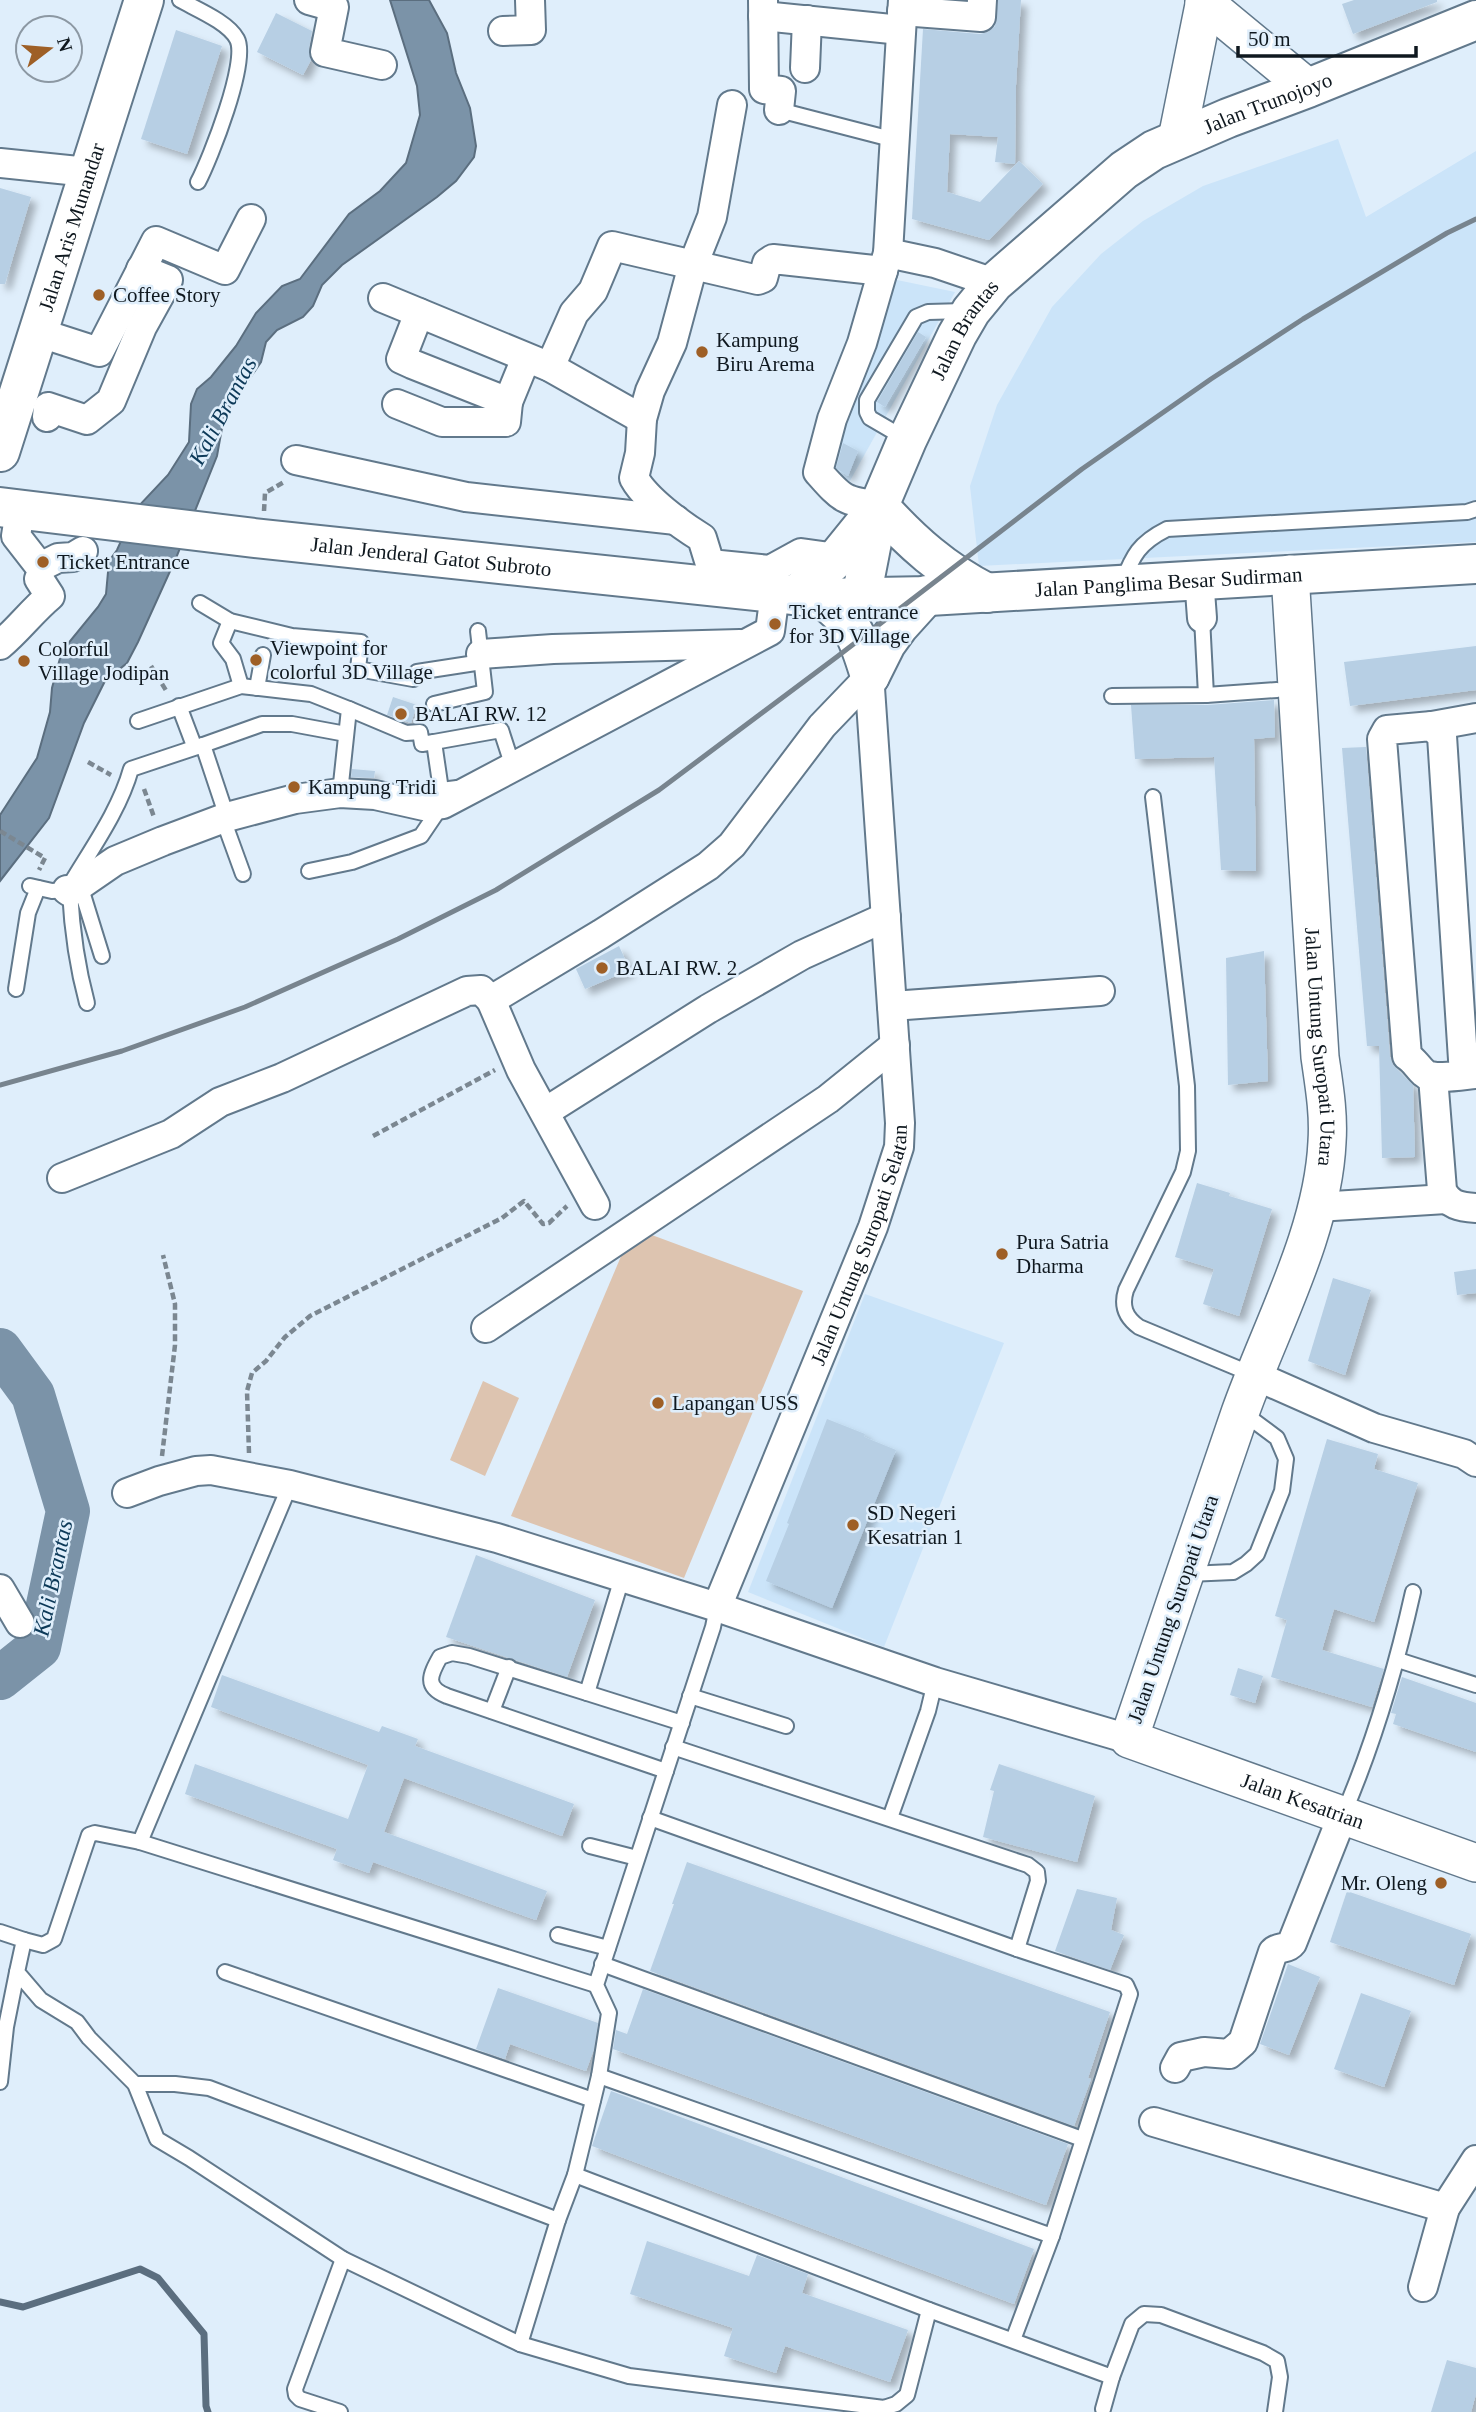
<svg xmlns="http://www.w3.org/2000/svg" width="1476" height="2412" font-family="Georgia,serif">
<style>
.built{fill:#cbe4f9}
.green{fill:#ddc4b0}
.water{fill:#7b93a8;stroke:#5b6e7f;stroke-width:2}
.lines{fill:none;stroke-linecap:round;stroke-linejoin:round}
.stream{stroke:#5b6e7f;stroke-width:7}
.river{stroke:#7b93a8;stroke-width:44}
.building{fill:#b7cfe4;filter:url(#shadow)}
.service-casing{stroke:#62798c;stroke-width:18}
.minor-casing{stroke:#62798c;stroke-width:32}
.tertiary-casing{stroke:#62798c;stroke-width:40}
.secondary-casing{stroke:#62798c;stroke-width:42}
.primary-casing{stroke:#62798c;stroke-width:42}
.trunk-casing{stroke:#62798c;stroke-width:42}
.path{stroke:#7b8791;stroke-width:4.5;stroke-dasharray:7 3.5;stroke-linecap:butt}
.service{stroke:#fff;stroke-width:14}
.minor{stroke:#fff;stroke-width:28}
.tertiary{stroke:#fff;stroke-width:37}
.secondary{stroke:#fff;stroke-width:38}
.primary{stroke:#fff;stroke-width:38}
.trunk{stroke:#fff;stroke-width:38}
.rail{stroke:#78848e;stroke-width:5}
.poi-dot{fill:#9e5f26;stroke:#dfeefb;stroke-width:2.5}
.labels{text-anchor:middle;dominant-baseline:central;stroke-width:5;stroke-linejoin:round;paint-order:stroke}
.street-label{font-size:21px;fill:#0f181f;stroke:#dfeefb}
.poi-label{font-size:21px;fill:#0f181f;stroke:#dfeefb;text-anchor:start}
.water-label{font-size:23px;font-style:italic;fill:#0c3958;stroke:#dfeefb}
</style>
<defs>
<filter id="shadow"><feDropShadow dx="6" dy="6" stdDeviation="3.5" flood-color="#0004"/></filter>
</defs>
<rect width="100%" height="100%" fill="#dfeefb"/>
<g class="built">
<polygon points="1338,139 1366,217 1476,151 1476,542 979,566 970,486 997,405 1052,307 1101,254 1143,221 1203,186"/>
<polygon points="897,280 955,292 846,488 827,462 890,282"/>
<polygon points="865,1294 1004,1343 884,1647 748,1592"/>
</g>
<g class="green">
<polygon points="633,1228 803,1291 684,1578 511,1516"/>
<polygon points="483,1381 519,1398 485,1476 450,1460"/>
</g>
<polygon class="water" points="390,0 429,0 447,33 456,73 470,108 476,146 474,157 456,181 437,197 342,265 322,285 313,306 303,317 277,330 266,342 261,362 230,407 222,428 217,456 176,558 138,642 127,663 105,681 84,723 49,818 0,881 0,815 37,758 50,712 52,688 62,651 98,607 106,594 109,561 117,550 135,510 168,475 189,442 191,404 197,389 211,377 236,346 256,313 282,286 300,279 349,214 380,191 406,163 420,115 417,86"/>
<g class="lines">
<polyline class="stream" points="0,2302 23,2307 140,2269 158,2278 204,2334 206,2406 208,2412"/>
<polyline class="river" points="0,1350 33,1395 68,1511 39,1647 0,1678"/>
</g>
<g class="building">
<polygon points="998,0 1021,0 1016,85 1015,164 995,162 998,137 950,134 947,192 980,202 1019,161 1043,184 989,240 912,219 923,29 980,34 988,32 995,26"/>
<polygon points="1354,0 1437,0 1437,2 1353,34 1342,4"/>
<polygon points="276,13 312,31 309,49 311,60 303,75 257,52"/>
<polygon points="176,30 222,46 187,154 141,139"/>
<polygon points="0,188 31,197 5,284 0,284"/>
<polygon points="918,332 926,337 885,407 877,402"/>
<polygon points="843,443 858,451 848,476 836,468"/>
<polygon points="1476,646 1476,690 1350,706 1344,662"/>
<polygon points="393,697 417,705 411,723 387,715"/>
<polygon points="1274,700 1275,737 1254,739 1256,871 1221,870 1214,757 1135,759 1131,705 1207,705"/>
<polygon points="1366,747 1390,1057 1393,1065 1413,1085 1415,1157 1382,1158 1379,1046 1367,1046 1342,748"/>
<polygon points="352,769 375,771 374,778 351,777"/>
<polygon points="619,946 630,970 585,989 576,969"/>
<polygon points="1264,951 1268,1081 1228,1085 1226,958"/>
<polygon points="1197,1183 1230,1193 1229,1196 1272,1209 1239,1316 1203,1304 1214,1269 1175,1257"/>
<polygon points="1476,1269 1476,1293 1457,1295 1454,1272"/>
<polygon points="1333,1278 1371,1290 1345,1375 1308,1361"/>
<polygon points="827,1419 865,1434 864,1437 896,1450 832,1608 766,1581 789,1524 787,1523"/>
<polygon points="1327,1439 1378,1454 1374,1469 1418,1483 1374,1622 1334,1609 1322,1650 1384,1669 1372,1707 1271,1677 1287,1620 1275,1616"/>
<polygon points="476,1555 595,1600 567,1677 446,1637"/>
<polygon points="1238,1668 1263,1676 1255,1703 1230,1695"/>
<polygon points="222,1675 379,1732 382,1726 418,1739 415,1746 574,1804 562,1836 404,1778 384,1832 547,1891 536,1920 373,1862 369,1873 333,1860 337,1849 185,1794 195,1764 348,1819 368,1765 211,1707"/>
<polygon points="1402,1677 1476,1703 1476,1752 1393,1724 1396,1714 1391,1713"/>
<polygon points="999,1764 1095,1796 1077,1862 983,1837 994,1791 990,1790"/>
<polygon points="687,1862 1110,2012 1088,2078 1091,2079 1074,2126 650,1971 674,1904 672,1904"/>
<polygon points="1077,1889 1117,1898 1111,1930 1124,1935 1110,1970 1055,1951"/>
<polygon points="1347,1891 1471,1934 1454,1985 1330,1942"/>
<polygon points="1288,1964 1320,1977 1289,2055 1260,2044"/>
<polygon points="498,1988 598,2023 594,2049 586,2071 510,2044 505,2059 476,2049"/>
<polygon points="643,1989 1068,2144 1046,2205 613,2049 616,2030 627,2034"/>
<polygon points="1361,1993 1411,2011 1384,2087 1334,2069"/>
<polygon points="611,2091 1034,2249 1014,2304 592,2146"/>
<polygon points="647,2241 749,2276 757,2255 808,2274 802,2293 908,2330 890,2382 785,2346 776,2373 724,2356 733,2328 630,2294"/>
<polygon points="1447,2360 1476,2368 1476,2394 1471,2412 1431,2412"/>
</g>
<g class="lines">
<defs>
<g id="service">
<path d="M 180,0 C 196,9 228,22 237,39 C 249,61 210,159 198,182"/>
<polyline points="779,110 895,140"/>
<polyline points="906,439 870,418 867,412 867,400 916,317 928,312 965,311"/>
<path d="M 1122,583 C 1133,555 1139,543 1167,529 L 1467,512 L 1476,509"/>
<polyline points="200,603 230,621 292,636 361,642 358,669 413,679 417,672 482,662"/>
<polyline points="1202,618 1206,695"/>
<polyline points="230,621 221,643 233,659 241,686"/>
<polyline points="257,688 263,655"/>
<polyline points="1112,696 1206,695 1277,690"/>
<polyline points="434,704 485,692 478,631"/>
<polyline points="179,706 193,743"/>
<polyline points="349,709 406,733 420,732 422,744 434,742 441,790 457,788"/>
<polyline points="138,721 241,686 311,694 349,709 340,793"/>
<polyline points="434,742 501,730 513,767"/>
<polyline points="203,745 262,724 292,724 346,734"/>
<path d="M 1153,797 L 1187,1086 L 1188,1151 L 1183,1172 L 1126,1290 C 1121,1306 1125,1317 1139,1327 L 1254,1375"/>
<polyline points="223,819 243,874"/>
<polyline points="309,871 352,862 421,836 442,805"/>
<polyline points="80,885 102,956"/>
<path d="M 30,886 L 52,891 L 67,890 C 89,852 119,812 131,769 L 203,745 L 227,817"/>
<path d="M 70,892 C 72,930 77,966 87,1003"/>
<polyline points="16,989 28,913 38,888"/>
<polyline points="1188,1574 1233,1572 1246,1564 1257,1554 1282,1491 1286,1459 1277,1438 1242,1412"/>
<path d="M 622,1578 L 587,1693 L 469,1656 L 452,1653 L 440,1657 C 430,1675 424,1687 447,1696 L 666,1771"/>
<polyline points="1398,1660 1476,1685"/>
<polyline points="587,1693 682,1723"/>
<polyline points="690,1696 786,1726"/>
<polyline points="492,1711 509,1667"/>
<polyline points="673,1747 1028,1865 1037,1872 1038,1881 1017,1949"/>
<path d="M 1343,1815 C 1374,1743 1396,1668 1413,1592"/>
<polyline points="650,1818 1017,1949 1126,1985 1130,1994 1052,2236 1013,2340"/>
<polyline points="890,1818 928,1711 935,1682"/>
<polyline points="140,1842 290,1485"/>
<polyline points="590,1846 637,1858"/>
<polyline points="0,1932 24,1940 17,1972 41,2000 77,2022 89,2038 135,2084 157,2139 189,2158 343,2259 520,2344 629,2376 884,2408 896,2404 907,2395 929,2310"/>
<polyline points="558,1935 608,1948"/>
<polyline points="24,1940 43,1945 54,1939 89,1835 95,1833 140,1842 596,1985"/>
<polyline points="602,1964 1082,2139"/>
<polyline points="225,1972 593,2100"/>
<polyline points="599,2076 1052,2236"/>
<polyline points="0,2082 6,2027 17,1972"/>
<polyline points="135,2084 175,2084 209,2088 558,2220"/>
<polyline points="575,2175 929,2310 1112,2377 1132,2324 1144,2314 1161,2315 1263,2353 1277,2361 1280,2377 1275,2412"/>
<polyline points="520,2344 558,2220 575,2175 599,2076 609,2013 596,1985 713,1627 717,1607"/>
<polyline points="1103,2409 1112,2377"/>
<polyline points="340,2412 300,2399 296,2395 295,2389 343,2259"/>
</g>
<g id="minor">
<polyline points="309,0 334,7 325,52 382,65"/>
<polyline points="763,0 764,89 781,91 779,110"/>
<polyline points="902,11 981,17 982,0"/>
<polyline points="763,16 901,30"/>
<polyline points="503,31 531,30 530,0"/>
<polyline points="805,68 807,20"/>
<path d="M 732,105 L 712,217 L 693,265 L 672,343 L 650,391 L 642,419 L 640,453 L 634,478 C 646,500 681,525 702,538 L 710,564 L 770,570 L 801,553 L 837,558"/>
<polyline points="0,163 88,172"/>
<polyline points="888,253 935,263 994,283"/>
<polyline points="383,298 550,367 642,419"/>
<polyline points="419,313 401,359 412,364 508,402 526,358"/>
<polyline points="37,332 99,352 156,241 225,270 251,219"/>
<polyline points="550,367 574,313 593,291 612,246 758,280 763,278 767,263 773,259 883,271"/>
<polyline points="397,404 442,422 506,422 508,402"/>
<polyline points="47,417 48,407 87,420 111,401 142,327 168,280 141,269"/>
<polyline points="296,460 466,497 676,520"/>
<path d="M 879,506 C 843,501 842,499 818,472 L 832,419 L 862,343 L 888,253 L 903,0"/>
<polyline points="20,510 16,536 37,563"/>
<polyline points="40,567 58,558 73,557 83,551"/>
<polyline points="1199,578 1202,618"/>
<path d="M 0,645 C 18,630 32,611 50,596 L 39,579"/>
<polyline points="481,654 553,649 740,644"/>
<polyline points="1432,726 1476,718"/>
<polyline points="67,890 70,892 115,861 163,841 227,817 295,799 340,793 375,795 424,806 443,804 770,631 775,593"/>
<polyline points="491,1000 521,1070 595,1205"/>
<polyline points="892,1006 1100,991"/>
<path d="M 1464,1075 L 1442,736 L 1432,726 L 1387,730 L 1382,739 L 1407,1056 C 1415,1061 1417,1067 1424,1073 C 1432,1081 1464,1075 1476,1074"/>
<path d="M 1433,1077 L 1442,1190 C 1448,1205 1460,1207 1476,1208"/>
<polyline points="545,1112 708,1009 802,955 886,917"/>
<polyline points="62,1178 171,1134 220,1102 282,1078 467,991 481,990 491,1000 601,934 708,866 732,845 822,726 870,676"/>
<polyline points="1317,1207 1446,1199"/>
<polyline points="486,1328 828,1099 895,1045"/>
<polyline points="1254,1375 1374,1428 1464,1454 1476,1462"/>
<polyline points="127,1493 159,1481 196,1471 211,1470 290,1485 497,1538 717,1607 935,1682 1129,1739"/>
<polyline points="0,1589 20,1623"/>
<path id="s1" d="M 717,1607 L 873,1227 L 899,1147 L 900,1123 L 868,659"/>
<path d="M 1175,2068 L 1181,2057 L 1204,2052 L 1229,2054 L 1243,2042 L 1273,1952 C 1278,1946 1287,1950 1292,1943 L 1342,1817"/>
<polyline points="1154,2122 1445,2208"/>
<polyline points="1423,2287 1445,2208 1476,2160"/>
</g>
<g id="tertiary">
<polyline points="1204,2 1308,88"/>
<polyline points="1177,139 1205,0"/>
<path id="s2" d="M 1290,574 L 1320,1057 C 1324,1085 1329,1113 1327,1142 C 1323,1233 1270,1328 1240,1413 C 1202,1522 1166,1630 1129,1739 L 1476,1863"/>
</g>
<g id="secondary">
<path id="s3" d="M 0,452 L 144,0"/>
</g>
<g id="primary">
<path id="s4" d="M 861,598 L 879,506 L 907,440 L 957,335 L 971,311 L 994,283 L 1124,170 L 1154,150 L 1228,118 L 1308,88 L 1476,20"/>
</g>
<g id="trunk">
<path id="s5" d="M 0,507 L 254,538 L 821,598 L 929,596 L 1476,564"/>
<path d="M 796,595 L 837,558 L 879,506 C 911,542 944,571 987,593"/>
<path d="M 821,598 C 853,619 859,640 870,676"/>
<polyline points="870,676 886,644 899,626 927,595"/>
</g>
</defs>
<use href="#service" class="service-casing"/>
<use href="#minor" class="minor-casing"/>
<use href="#tertiary" class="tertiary-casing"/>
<use href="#secondary" class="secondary-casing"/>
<use href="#primary" class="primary-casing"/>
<use href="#trunk" class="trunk-casing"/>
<g class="path">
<polyline points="264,511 265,493 284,482"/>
<polyline points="151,666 167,692"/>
<polyline points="88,762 111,775"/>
<polyline points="144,789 154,817"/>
<polyline points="0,831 45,858 39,870"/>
<polyline points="373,1136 495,1070"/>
<polyline points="249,1453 247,1391 252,1373 266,1361 285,1337 310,1316 502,1218 524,1201 543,1224 549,1223 567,1206"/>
<polyline points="162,1456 175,1345 175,1304 163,1255"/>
</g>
<use href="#service" class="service"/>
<use href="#minor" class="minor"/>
<use href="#tertiary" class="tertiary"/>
<use href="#secondary" class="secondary"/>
<use href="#primary" class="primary"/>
<use href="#trunk" class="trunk"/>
<polyline class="rail" points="0,1085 122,1051 245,1007 398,939 496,890 659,790 838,656 1082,469 1211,379 1303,319 1447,233 1476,219"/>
</g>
<g class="poi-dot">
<circle cx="99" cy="295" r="7"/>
<circle cx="702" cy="352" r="7"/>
<circle cx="43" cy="562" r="7"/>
<circle cx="775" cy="624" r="7"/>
<circle cx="256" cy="660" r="7"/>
<circle cx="24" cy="661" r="7"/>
<circle cx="401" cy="714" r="7"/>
<circle cx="294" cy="787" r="7"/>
<circle cx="602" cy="968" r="7"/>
<circle cx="1002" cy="1254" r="7"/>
<circle cx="658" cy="1403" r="7"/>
<circle cx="853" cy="1525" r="7"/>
<circle cx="1441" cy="1883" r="7"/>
</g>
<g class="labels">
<g class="street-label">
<text stroke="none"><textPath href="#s4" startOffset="677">Jalan Trunojoyo</textPath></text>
<text stroke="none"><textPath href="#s3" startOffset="236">Jalan Aris Munandar</textPath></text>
<text stroke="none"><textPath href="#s4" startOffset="290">Jalan Brantas</textPath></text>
<text stroke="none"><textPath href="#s5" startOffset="434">Jalan Jenderal Gatot Subroto</textPath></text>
<text stroke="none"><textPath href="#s5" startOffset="1174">Jalan Panglima Besar Sudirman</textPath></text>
<text stroke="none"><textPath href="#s2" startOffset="474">Jalan Untung Suropati Utara</textPath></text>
<text stroke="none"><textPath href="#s1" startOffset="390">Jalan Untung Suropati Selatan</textPath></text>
<text transform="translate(1173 1609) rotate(-71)">Jalan Untung Suropati Utara</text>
<text stroke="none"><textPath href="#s2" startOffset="1384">Jalan Kesatrian</textPath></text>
</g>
<g class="poi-label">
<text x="113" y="295">Coffee Story</text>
<text x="716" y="340">Kampung<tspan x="716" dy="24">Biru Arema</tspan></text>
<text x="57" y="562">Ticket Entrance</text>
<text x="789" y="612">Ticket entrance<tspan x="789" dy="24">for 3D Village</tspan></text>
<text x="270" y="648">Viewpoint for<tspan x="270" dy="24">colorful 3D Village</tspan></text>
<text x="38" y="649">Colorful<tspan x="38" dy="24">Village Jodipan</tspan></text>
<text x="415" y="714">BALAI RW. 12</text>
<text x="308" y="787">Kampung Tridi</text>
<text x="616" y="968">BALAI RW. 2</text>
<text x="1016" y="1242">Pura Satria<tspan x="1016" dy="24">Dharma</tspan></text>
<text x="672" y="1403">Lapangan USS</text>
<text x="867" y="1513">SD Negeri<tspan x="867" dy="24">Kesatrian 1</tspan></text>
<text x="1427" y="1883" text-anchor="end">Mr. Oleng</text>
</g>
<g class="water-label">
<text transform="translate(223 411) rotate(-62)">Kali Brantas</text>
<text transform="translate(53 1578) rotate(-78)">Kali Brantas</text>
</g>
</g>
<g transform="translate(49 49) rotate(74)"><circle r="33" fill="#dfeefb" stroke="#8c98a3" stroke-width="2"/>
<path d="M0-5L12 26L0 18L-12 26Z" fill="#9e5f26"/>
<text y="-10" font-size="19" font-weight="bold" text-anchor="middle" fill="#0f181f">N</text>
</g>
<path d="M1238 46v10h178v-10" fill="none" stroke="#0f181f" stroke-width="3.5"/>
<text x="1248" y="46" font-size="21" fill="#0f181f" stroke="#dfeefb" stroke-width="5" paint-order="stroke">50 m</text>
</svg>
